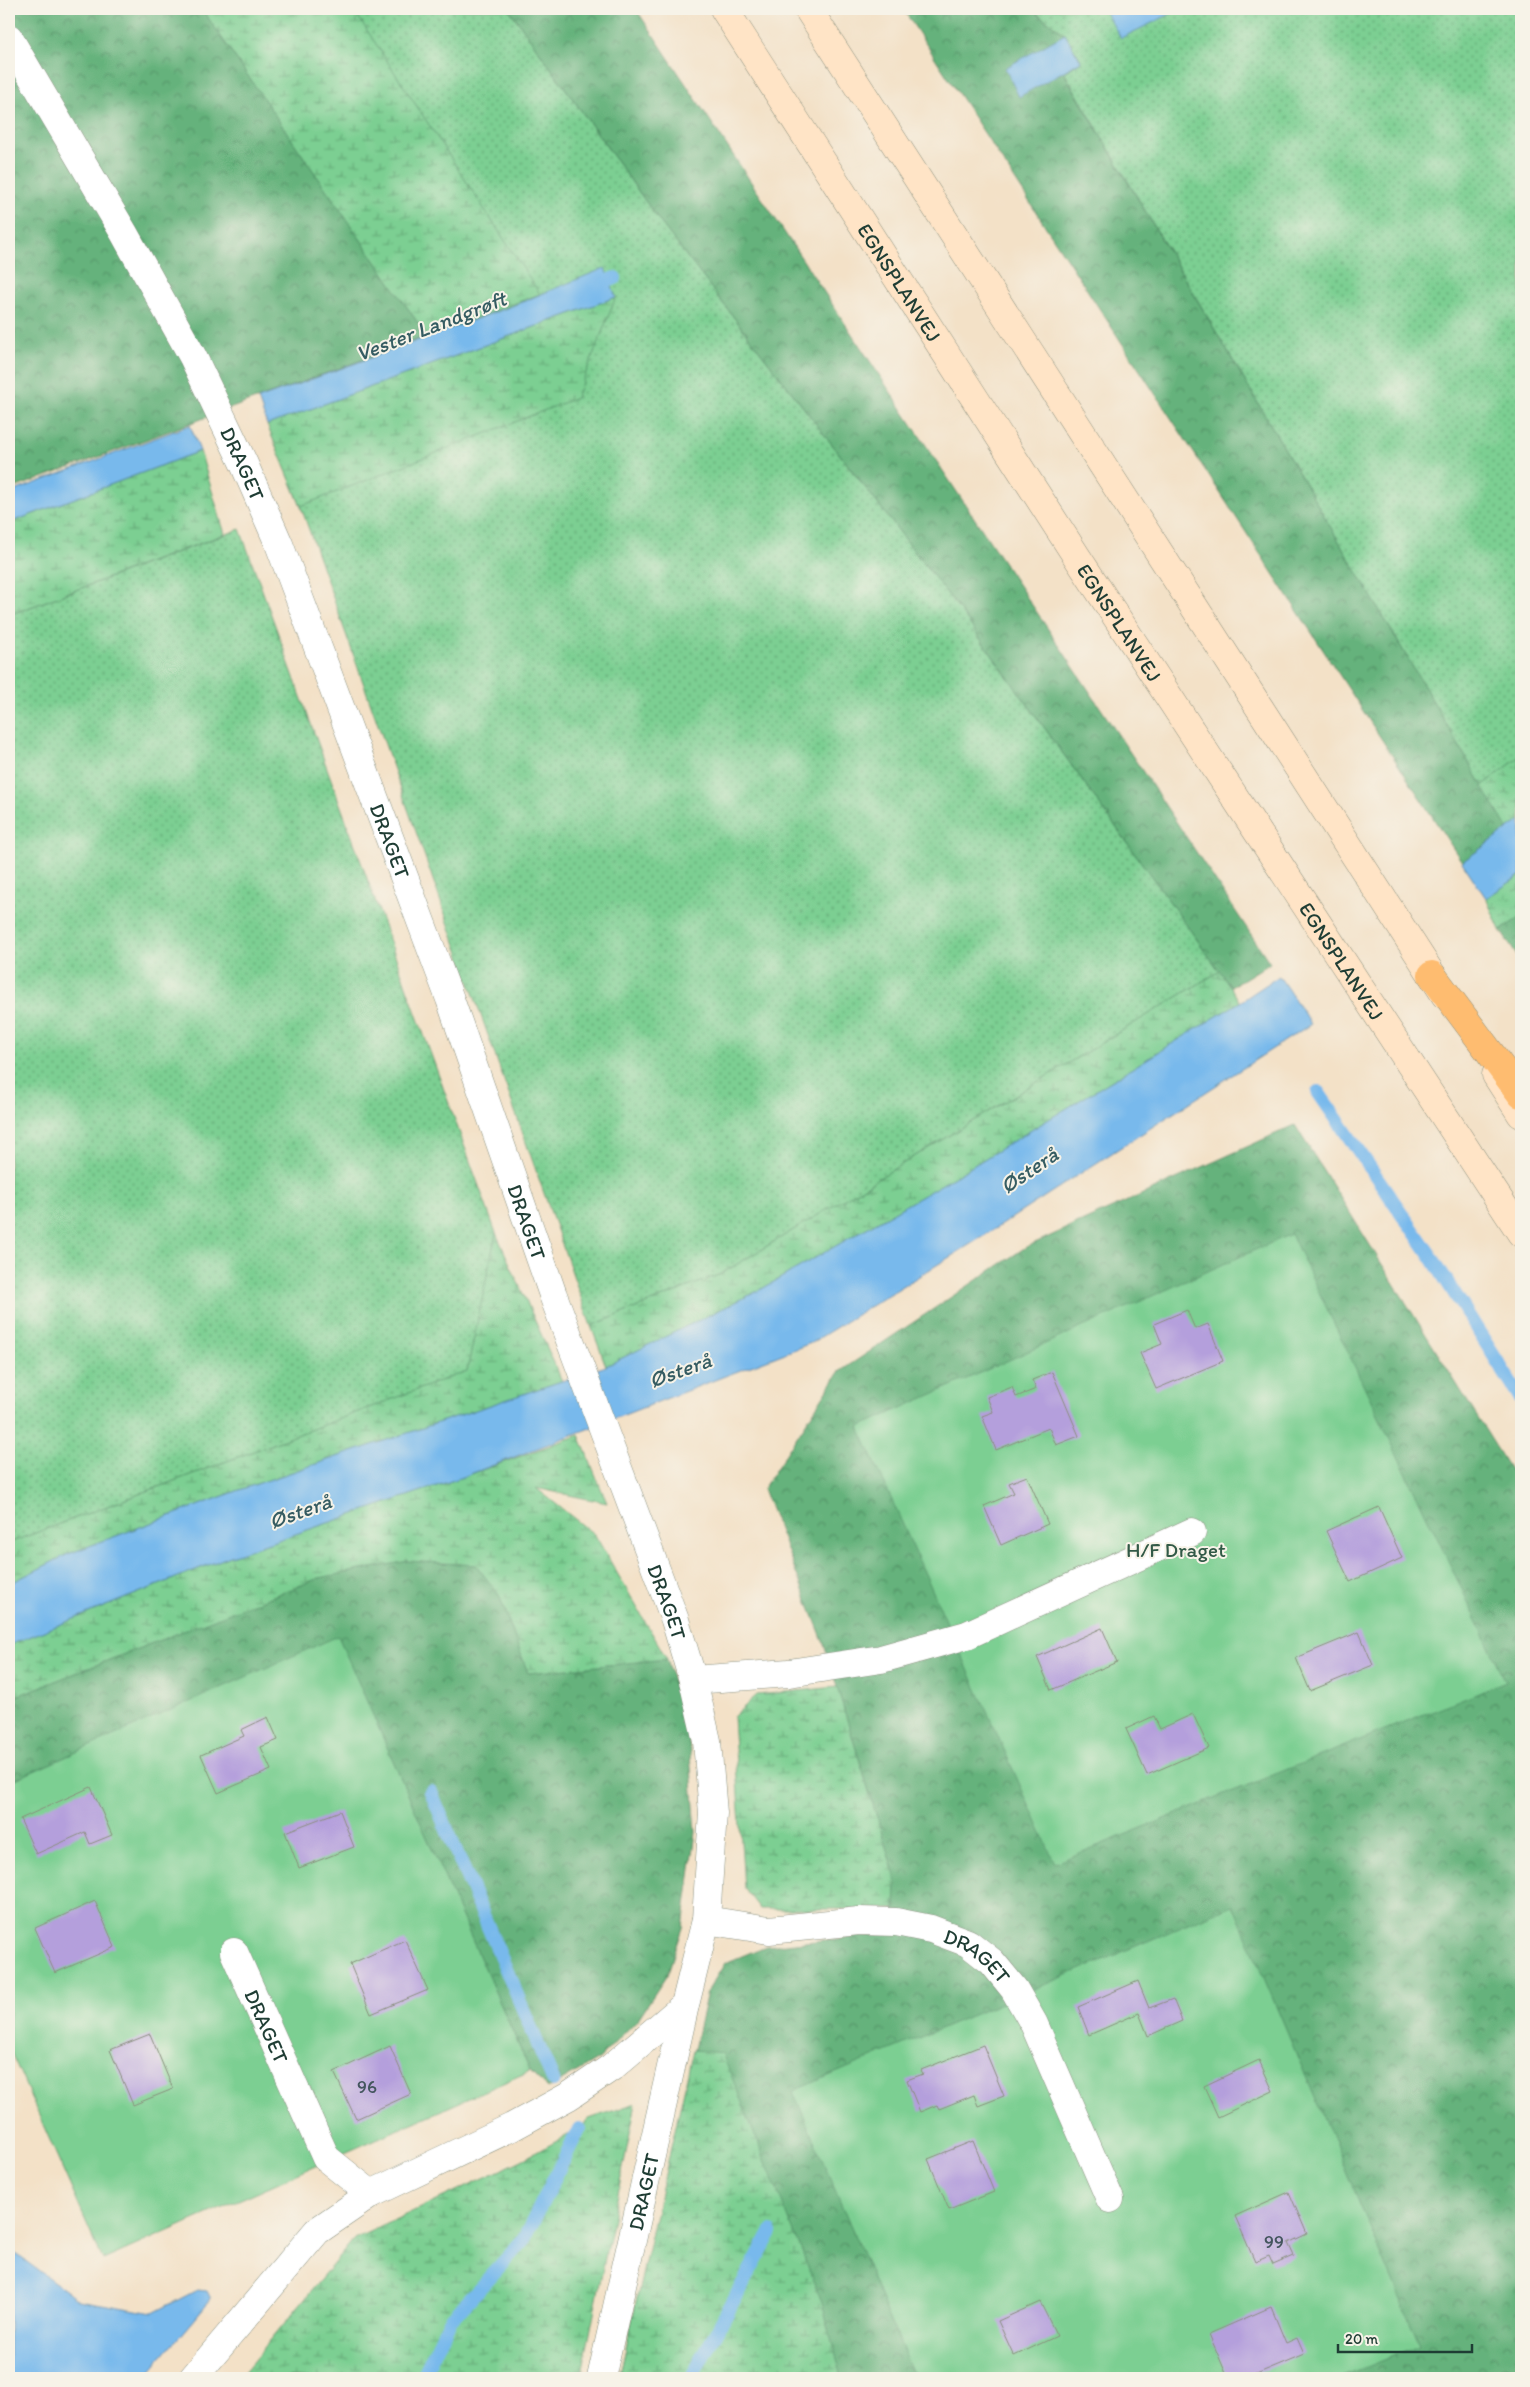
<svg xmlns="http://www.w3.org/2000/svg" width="1530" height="2387" font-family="Itim,sans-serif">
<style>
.grass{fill:url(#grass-dots);stroke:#4e8663}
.forest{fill:url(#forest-crowns);stroke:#427858}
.wetland{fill:url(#wetland-marsh);stroke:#4e8663}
.garden{fill:#7ccf92;stroke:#4e8663}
.water{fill:#78b9ec;stroke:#4c7b90}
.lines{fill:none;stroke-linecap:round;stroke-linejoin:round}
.stream{stroke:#78b9ec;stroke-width:14}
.building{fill:#b49fdc}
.street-casing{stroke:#898f7e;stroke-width:29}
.secondary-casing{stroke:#898f7e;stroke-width:29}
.highway-casing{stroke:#898f7e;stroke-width:29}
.street{stroke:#fff;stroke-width:28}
.secondary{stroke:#ffe4c6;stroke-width:28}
.highway{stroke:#febc70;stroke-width:28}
.labels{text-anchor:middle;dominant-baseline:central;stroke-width:4;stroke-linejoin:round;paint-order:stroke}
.number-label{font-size:19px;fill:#44565e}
.street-label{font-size:21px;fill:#1f3d34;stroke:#f7f3e8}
.park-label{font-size:21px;fill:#325a47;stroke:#f7f3e8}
.water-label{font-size:22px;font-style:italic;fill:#355c62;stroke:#f7f3e8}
</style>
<defs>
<pattern id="grass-dots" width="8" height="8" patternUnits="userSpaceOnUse" patternTransform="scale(1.25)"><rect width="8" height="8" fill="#7ccf92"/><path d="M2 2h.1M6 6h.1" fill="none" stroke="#65a978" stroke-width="1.8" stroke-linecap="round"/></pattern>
<pattern id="forest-crowns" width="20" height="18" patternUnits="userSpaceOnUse" patternTransform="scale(1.25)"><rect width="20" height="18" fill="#65b27c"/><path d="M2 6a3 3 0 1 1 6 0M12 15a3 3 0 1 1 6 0" fill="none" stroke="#539266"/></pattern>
<pattern id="wetland-marsh" width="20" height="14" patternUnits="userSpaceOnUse" patternTransform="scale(1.25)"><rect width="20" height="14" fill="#7ccf92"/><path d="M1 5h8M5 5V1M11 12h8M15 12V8" fill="none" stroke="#65a978"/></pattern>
</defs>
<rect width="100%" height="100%" fill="#f7f3e8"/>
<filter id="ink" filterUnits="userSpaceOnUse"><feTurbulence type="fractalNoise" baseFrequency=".02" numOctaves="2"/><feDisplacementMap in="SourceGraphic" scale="10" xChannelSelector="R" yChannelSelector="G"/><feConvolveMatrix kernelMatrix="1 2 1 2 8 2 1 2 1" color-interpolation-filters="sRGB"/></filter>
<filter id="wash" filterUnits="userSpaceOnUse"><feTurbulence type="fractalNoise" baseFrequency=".0096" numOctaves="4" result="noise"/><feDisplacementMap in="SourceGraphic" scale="20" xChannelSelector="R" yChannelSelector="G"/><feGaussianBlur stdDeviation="1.12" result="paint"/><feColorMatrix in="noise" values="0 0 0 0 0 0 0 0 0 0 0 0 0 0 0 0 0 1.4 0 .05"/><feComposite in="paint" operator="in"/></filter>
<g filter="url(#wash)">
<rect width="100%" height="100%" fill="#f3e1c7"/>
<g class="grass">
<polygon points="202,9 509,9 661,223 956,605 1220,971 721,1274 591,1326 301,507 258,399 427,336"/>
<polygon points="1031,9 1521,9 1521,756 1482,786 1064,72 1081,60 1065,34"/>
<polygon points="240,529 496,1233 468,1371 9,1543 9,615"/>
</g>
<g class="forest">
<polygon points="9,9 202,9 427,336 9,490"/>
<polygon points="509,9 636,9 1270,963 1231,987 956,605 661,223"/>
<polygon points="903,9 1031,9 1065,34 1081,61 1064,73 1508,829 1462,862"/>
<polygon points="1521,917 1521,962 1500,930"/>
<polygon points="1295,1125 1521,1487 1521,2378 619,2378 707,1992 725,1963 766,1946 894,1933 896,1880 822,1638 763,1489 839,1372 1026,1247"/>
<polygon points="408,1561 476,1565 499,1595 528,1673 667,1659 689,1741 696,1832 683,1928 667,1975 638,2019 600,2058 548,2089 530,2071 338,1637 9,1782 9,1699 319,1578"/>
</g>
<g class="wetland">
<polygon points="202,9 353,9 540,294 427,336"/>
<polygon points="616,297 576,398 301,506 267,425"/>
<polygon points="200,451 225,534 9,615 9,523"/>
<polygon points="1521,756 1521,820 1508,829 1482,786"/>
<polygon points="1521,875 1521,917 1500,930 1486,898"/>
<polygon points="1220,971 1240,1002 958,1175 760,1290 606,1366 591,1326 721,1274"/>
<polygon points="496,1233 562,1381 245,1488 68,1554 9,1584 9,1543 467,1371"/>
<polygon points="579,1435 607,1503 536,1488 595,1535 667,1659 528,1673 499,1595 476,1565 408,1561 319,1578 9,1699 9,1645 228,1557 460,1478"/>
<polygon points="837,1687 896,1880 895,1909 760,1909 744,1888 733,1717 757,1695"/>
<polygon points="693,2050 722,2053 822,2302 841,2378 619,2378"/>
<polygon points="636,2103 581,2378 239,2378 354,2239 522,2160 579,2129 589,2119"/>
</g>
<g class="garden">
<polygon points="1291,1234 1506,1681 1055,1863 859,1427"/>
<polygon points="338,1636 530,2071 103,2260 9,2048 9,1782"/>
<polygon points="1233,1905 1420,2345 1341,2378 915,2378 793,2091"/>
</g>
<g class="water">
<polygon points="1111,9 1181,9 1121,38 1105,12"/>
<polygon points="1065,34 1081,61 1019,97 1005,68"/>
<polygon points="605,268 616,297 267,425 258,399 512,306"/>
<polygon points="190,425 200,451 9,523 9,493"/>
<polygon points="1521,820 1521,875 1486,898 1462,862"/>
<polygon points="1279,976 1311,1024 987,1234 811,1343 460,1478 228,1557 9,1645 9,1584 68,1554 245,1488 606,1366 760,1290 958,1175 1240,1002"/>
<polygon points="9,2249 79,2300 153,2313 197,2290 207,2291 211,2299 144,2378 9,2378"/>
</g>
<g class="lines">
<g class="stream">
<polyline points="593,287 615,278"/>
<polyline points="1318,1092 1431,1256 1521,1399"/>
<polyline points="431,1792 553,2080"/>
<polyline points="426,2378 426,2370 450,2320 523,2241 579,2129"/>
<polyline points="691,2378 771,2232"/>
</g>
</g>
<g id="blocks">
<g class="building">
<polygon points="1187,1310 1195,1329 1208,1324 1223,1361 1156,1389 1140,1353 1162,1344 1154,1324"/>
<polygon points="1052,1372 1079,1436 1056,1445 1049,1428 996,1450 982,1416 993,1412 987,1397 1012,1387 1016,1397 1036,1389 1032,1380"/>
<polygon points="1027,1476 1048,1524 1001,1545 984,1506 1014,1493 1009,1483"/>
<polygon points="1379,1507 1402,1558 1350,1582 1326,1531"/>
<polygon points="1102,1628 1117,1662 1051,1690 1037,1657"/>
<polygon points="1359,1632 1373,1665 1310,1691 1296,1658"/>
<polygon points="1193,1714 1209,1748 1147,1775 1126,1729 1154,1716 1160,1729"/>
<polygon points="268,1717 278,1740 261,1747 271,1770 218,1793 201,1755 244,1736 241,1730"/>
<polygon points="91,1787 112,1835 90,1844 85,1832 36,1854 20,1819"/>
<polygon points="340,1811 354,1847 299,1868 285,1832"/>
<polygon points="95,1901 115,1947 55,1973 35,1928"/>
<polygon points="405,1940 428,1990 371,2014 350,1964"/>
<polygon points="1138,1981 1149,2008 1173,1999 1182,2021 1148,2036 1139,2013 1089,2035 1078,2007"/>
<polygon points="150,2034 173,2089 133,2105 110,2050"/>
<polygon points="983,2045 1004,2096 978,2106 974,2095 939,2109 937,2105 920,2112 907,2080 923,2074 921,2070"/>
<polygon points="390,2046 411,2094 356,2119 334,2072"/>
<polygon points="1259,2060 1273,2091 1218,2117 1204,2086"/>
<polygon points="973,2141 994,2192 949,2210 928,2159"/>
<polygon points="1289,2192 1307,2234 1288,2243 1294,2256 1273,2265 1269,2256 1255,2262 1235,2216"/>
<polygon points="1040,2302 1057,2336 1014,2356 998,2321"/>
<polygon points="1271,2307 1286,2343 1297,2338 1304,2354 1247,2378 1228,2378 1209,2334"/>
</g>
</g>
</g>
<g filter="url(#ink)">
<use href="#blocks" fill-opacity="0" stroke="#898f7e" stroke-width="1"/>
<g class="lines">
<defs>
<g id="street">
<path id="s1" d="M 9,38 L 124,233 L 193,357 L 244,464 L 279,544 L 450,999 L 553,1295 L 675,1620 L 693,1680 L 707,1741 L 713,1813 L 706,1920 L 685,2005 L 612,2067 L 569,2096 L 512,2127 L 371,2194 L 317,2231 L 193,2378"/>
<polyline points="693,1680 789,1673 881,1659 967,1635 1192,1532"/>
<path id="s2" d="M 706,1920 L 769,1930 L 859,1921 L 896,1922 L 931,1929 L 968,1943 L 992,1962 L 1014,1989 L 1034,2024 L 1110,2199"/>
<path id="s3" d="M 234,1952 L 326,2158 L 371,2194"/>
<path id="s4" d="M 601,2378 L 685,2005"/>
</g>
<g id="secondary">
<path id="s5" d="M 724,9 L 1077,557 L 1521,1233"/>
<polyline points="808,9 1445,995"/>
<polyline points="1496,1075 1521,1114"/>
</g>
<polyline id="highway" points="1432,975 1521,1094"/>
</defs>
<use href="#street" class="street-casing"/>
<use href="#secondary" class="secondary-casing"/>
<use href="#highway" class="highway-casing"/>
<use href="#street" class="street"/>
<use href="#secondary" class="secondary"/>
<use href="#highway" class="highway"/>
</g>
</g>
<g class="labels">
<g class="number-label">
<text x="367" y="2086">96</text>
<text x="1274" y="2241">99</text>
</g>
<g class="street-label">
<text stroke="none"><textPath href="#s5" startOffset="325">EGNSPLANVEJ</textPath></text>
<text stroke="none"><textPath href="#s1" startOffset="486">DRAGET</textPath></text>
<text stroke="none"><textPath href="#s5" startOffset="730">EGNSPLANVEJ</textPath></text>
<text stroke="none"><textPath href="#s1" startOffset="891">DRAGET</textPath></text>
<text stroke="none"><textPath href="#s5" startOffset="1135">EGNSPLANVEJ</textPath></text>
<text stroke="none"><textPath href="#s1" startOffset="1296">DRAGET</textPath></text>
<text stroke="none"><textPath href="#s1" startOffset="1701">DRAGET</textPath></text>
<text stroke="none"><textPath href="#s2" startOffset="281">DRAGET</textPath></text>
<text stroke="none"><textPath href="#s3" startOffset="81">DRAGET</textPath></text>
<text stroke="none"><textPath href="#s4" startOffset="191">DRAGET</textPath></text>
</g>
<g class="park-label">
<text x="1176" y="1549">H/F Draget</text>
</g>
<g class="water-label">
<text transform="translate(431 326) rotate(-21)">Vester Landgrøft</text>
<text transform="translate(1029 1170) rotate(-34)">Østerå</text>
<text transform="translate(680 1370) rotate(-20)">Østerå</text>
<text transform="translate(300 1511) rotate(-20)">Østerå</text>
</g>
</g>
<rect width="1530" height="2387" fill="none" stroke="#f7f3e8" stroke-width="30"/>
<path d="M1338 2344v8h134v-8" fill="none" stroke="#1f3d34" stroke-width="2.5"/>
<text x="1345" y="2344" font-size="15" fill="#1f3d34" stroke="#f7f3e8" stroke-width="4" paint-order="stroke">20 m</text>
</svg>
